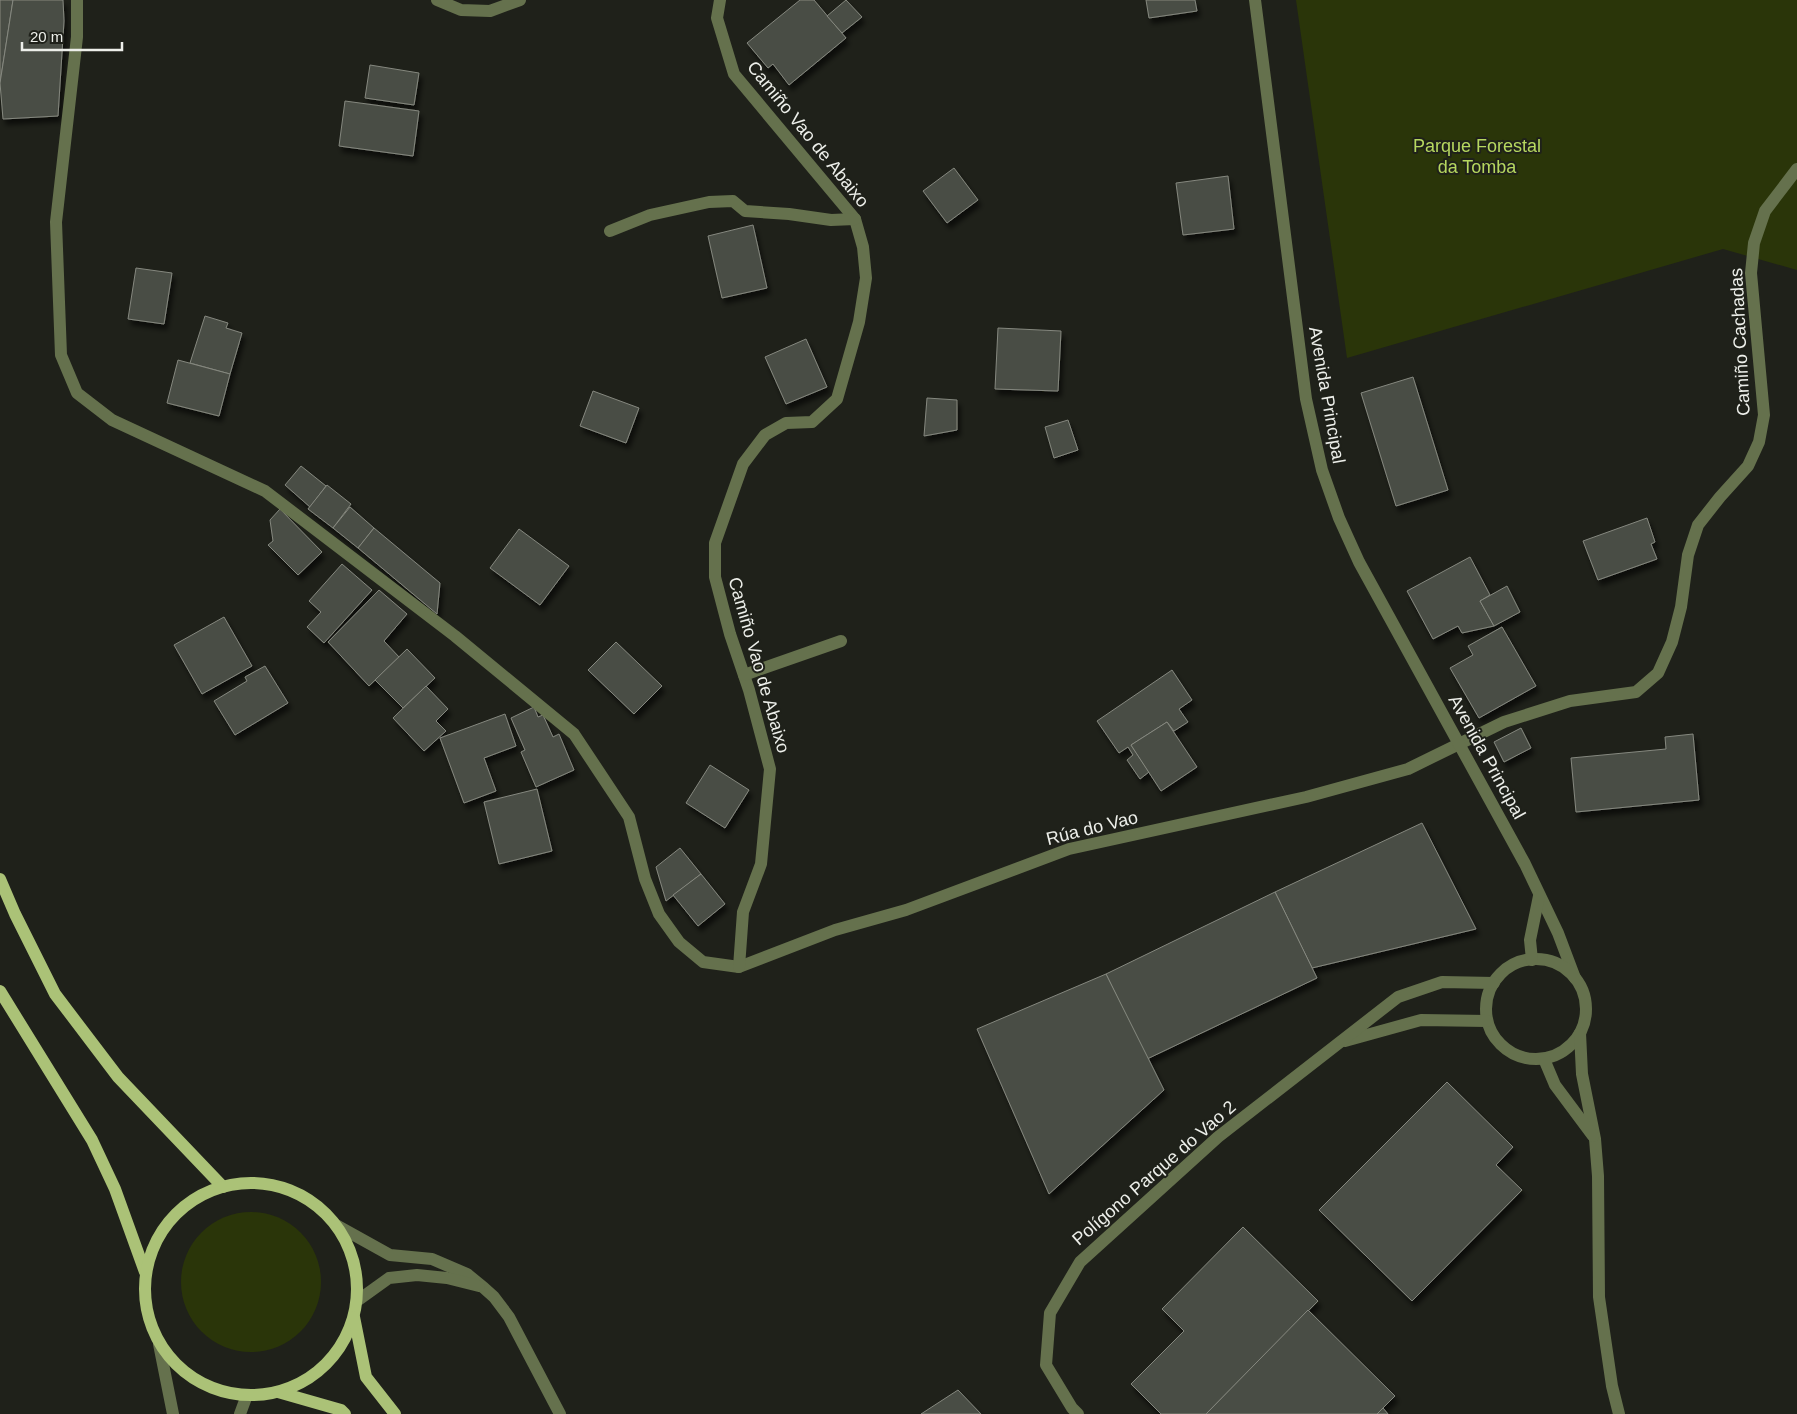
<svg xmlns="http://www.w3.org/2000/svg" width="1797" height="1414" font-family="Arial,sans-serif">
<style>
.green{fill:#2a3509}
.building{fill:#4a4d45;stroke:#85887f;filter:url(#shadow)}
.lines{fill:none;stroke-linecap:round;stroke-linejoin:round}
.minor{stroke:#65714d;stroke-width:12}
.major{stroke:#abc277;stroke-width:12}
.labels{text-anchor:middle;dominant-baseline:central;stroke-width:4;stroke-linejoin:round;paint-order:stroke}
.street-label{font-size:18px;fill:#edefea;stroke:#1f211a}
.park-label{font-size:18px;fill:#b6d75f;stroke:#1f211a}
</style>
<defs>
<filter id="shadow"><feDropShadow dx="3" dy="5.5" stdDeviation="2.5" flood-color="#0009"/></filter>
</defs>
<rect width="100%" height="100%" fill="#1f211a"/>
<g class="green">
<polygon points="1296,0 1797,0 1797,270 1723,249 1347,358"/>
<circle cx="251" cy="1282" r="70"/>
</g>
<g class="building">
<polygon points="0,0 13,0 0,83"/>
<polygon points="13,0 63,0 64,21 58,116 3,119 0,83"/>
<polygon points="800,0 814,0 846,38 789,85 773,64 768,68 747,43"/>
<polygon points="846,0 862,17 842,33 827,16"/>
<polygon points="1146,0 1195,0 1197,11 1149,18"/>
<polygon points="370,65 419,73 414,105 365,98"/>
<polygon points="345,101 419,111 413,156 339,146"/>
<polygon points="954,168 978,200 947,223 923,191"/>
<polygon points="1228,176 1234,229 1183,235 1176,183"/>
<polygon points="753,225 767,288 722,298 708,236"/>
<polygon points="136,268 172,273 164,324 128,319"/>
<polygon points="205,316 228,323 226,328 242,333 230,374 190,363"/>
<polygon points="998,328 1061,331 1058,391 995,389"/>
<polygon points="806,339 827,387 786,404 765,357"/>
<polygon points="178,360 230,374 219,416 167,403"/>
<polygon points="1413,377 1448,490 1396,506 1361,393"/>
<polygon points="593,391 639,408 626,443 580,426"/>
<polygon points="927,398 957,400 957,430 924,436"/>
<polygon points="1068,420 1078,450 1054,458 1045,427"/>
<polygon points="301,466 326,486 310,507 285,485"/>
<polygon points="327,485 351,504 333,528 308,509"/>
<polygon points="350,507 374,528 358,548 333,528"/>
<polygon points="280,509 322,552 298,575 268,545 273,541 270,520"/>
<polygon points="1647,518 1655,542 1651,544 1657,559 1598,580 1583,541"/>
<polygon points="374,528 440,583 437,614 358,548"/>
<polygon points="519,529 569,566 540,605 490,568"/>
<polygon points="1470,557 1490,595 1480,601 1494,626 1462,633 1458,626 1433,639 1407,591"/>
<polygon points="342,564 372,590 324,643 307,627 321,612 309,601"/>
<polygon points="1507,586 1520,612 1494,626 1480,601"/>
<polygon points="379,590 407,614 384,641 399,657 369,686 328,642"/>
<polygon points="224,617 252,666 202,694 174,645"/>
<polygon points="1502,627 1536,686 1479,718 1450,668 1473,655 1468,646"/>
<polygon points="616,642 662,686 634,714 588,670"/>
<polygon points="407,649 435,678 403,708 375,680"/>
<polygon points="265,666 288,703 235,735 214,701 247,681 245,677"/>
<polygon points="1172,670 1192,700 1179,709 1188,722 1174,731 1167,722 1131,745 1149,772 1140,779 1127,760 1133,755 1128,747 1119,753 1097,721"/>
<polygon points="426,686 448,709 436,721 446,731 424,751 393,718"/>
<polygon points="534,707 538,717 543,715 553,737 559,734 574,770 536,787 521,752 525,750 511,718"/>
<polygon points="505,714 516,746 484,758 496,791 464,803 440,738"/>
<polygon points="1167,722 1197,767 1161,791 1131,745"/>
<polygon points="1521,728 1531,748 1504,762 1494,742"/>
<polygon points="1693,734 1699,800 1576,812 1571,758 1666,749 1665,737"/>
<polygon points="710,765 749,790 725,828 686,803"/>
<polygon points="537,789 552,851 499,864 484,802"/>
<polygon points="1422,823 1476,929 1312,968 1275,892"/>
<polygon points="680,848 701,874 666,901 656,867"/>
<polygon points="701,874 725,904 698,926 673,895"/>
<polygon points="1275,892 1317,978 1147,1059 1106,974"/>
<polygon points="1106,974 1164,1090 1049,1194 977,1029"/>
<polygon points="1447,1082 1513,1147 1496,1165 1522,1190 1412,1301 1319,1210"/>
<polygon points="1243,1227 1318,1301 1206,1414 1161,1414 1131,1384 1184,1331 1162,1309"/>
<polygon points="1308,1310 1395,1396 1377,1414 1206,1414"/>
<polygon points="958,1390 981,1414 921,1414"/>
<polygon points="1383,1408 1388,1414 1377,1414"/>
</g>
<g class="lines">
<g class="minor">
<polyline points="77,0 77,37 56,222 61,355 77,393 112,420 265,491 455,636 574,734 629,817 645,879 659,914 679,942 703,962 739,967 835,930 906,910 1069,849 1306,797 1408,769 1504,722 1570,701 1636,692 1658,673 1672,642 1681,607 1688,555 1698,525 1720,497 1748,466 1759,442 1764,415 1751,273 1754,243 1765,211 1797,169"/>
<polyline points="437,0 461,10 490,11 520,0"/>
<polyline points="720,0 717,18 734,74 855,219 863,247 866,278 859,322 837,399 812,422 786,423 765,435 743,464 715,543 715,577 730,634 749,690 770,769 761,864 743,912 739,967"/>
<polyline points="1255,0 1306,399 1322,470 1339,518 1359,562 1525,864 1558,933 1575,978"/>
<polyline points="610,231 650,215 709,202 733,201 745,211 789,214 831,220 855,219"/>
<polyline points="744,675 841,641"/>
<circle cx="1536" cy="1009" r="50"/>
<polyline points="1532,960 1530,940 1539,896"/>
<polyline points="1580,1033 1582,1074 1595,1139 1598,1176 1599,1297 1612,1386 1619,1414"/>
<polyline points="1345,1041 1421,1020 1487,1021"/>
<polyline points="1544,1059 1555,1085 1593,1136"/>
<polyline points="336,1225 390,1255 432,1259 467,1274 484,1288 494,1297 509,1317 560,1414"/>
<polyline points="357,1301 389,1278 417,1275 447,1278 479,1286"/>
<polyline points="159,1344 173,1414"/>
<polyline points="240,1414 247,1395"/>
<polyline points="1078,1414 1072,1408 1046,1365 1050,1313 1080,1262 1218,1137 1398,997 1442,982 1494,983"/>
</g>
<g class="major">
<polyline points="0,879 15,914 55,994 118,1077 223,1187"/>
<polyline points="0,991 92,1140 115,1189 145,1272"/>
<circle cx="251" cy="1289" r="106"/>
<polyline points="354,1317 366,1377 395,1414"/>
<polyline points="278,1392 341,1410 345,1414"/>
</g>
</g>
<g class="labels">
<g class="street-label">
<text transform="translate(808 134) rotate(51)">Camiño Vao de Abaixo</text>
<text transform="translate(1740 342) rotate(-93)">Camiño Cachadas</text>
<text transform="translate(1327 395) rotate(80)">Avenida Principal</text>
<text transform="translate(759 665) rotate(74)">Camiño Vao de Abaixo</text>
<text transform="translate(1487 757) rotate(61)">Avenida Principal</text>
<text transform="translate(1092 828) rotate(-14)">Rúa do Vao</text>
<text transform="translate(1154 1173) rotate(-41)">Polígono Parque do Vao 2</text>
</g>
<g class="park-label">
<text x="1477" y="146">Parque Forestal<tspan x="1477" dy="21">da Tomba</tspan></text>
</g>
</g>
<path d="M22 42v8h100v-8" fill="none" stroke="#edefea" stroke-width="2.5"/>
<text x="30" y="42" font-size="15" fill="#edefea" stroke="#1f211a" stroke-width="4" paint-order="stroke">20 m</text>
</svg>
